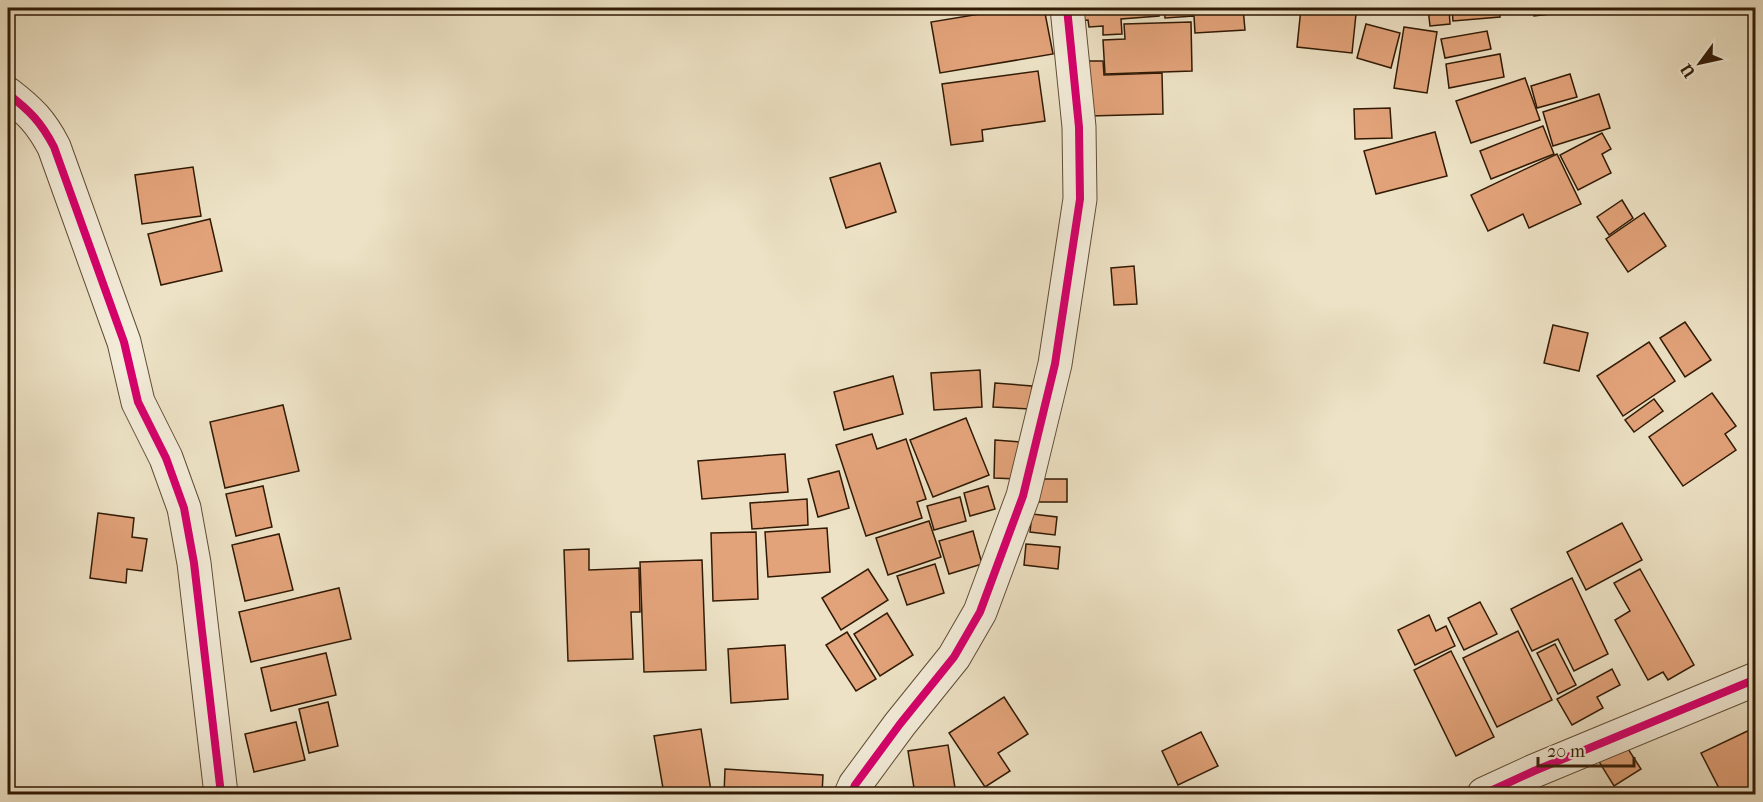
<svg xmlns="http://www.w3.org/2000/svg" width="1763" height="802" font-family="'IM FELL French Canon',serif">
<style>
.building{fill:#e3a37a;stroke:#311a05;stroke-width:1.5}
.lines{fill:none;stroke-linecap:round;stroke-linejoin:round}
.minor-casing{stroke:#604c35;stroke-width:35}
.minor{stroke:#f3ecd9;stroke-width:33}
.cycleway-casing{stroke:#f3ecd9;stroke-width:11}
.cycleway{stroke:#d6006c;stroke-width:8}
</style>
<rect width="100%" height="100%" fill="#ede2c5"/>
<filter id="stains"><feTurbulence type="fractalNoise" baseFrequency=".00333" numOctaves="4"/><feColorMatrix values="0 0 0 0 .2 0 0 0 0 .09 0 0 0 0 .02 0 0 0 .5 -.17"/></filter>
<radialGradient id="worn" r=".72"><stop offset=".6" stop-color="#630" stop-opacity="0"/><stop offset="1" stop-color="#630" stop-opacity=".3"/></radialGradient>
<g class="building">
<polygon points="1016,8 1044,8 1053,54 940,73 931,22"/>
<polygon points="1075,8 1158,8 1159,16 1121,19 1122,34 1103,35 1103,26 1089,27 1088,20 1076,21"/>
<polygon points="1164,8 1243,8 1245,30 1195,33 1194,16 1165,18"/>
<polygon points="1301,8 1356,14 1352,53 1297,47"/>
<polygon points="1428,8 1449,8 1450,24 1430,26"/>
<polygon points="1452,8 1499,8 1500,17 1453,21"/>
<polygon points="1533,8 1604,8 1534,16"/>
<polygon points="1191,22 1192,71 1105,74 1103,40 1125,39 1124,24"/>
<polygon points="1366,24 1400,33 1391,68 1357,58"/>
<polygon points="1404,27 1437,32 1427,93 1394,88"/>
<polygon points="1487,31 1491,49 1445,58 1441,39"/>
<polygon points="1500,54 1504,77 1449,88 1446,64"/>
<polygon points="1088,61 1103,61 1104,75 1162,73 1163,114 1090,116"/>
<polygon points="1038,71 1045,121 982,130 983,141 951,145 942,84"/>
<polygon points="1570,74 1577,97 1537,108 1531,86"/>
<polygon points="1525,78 1540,120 1471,143 1456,101"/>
<polygon points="1599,94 1610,128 1553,146 1543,112"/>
<polygon points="1390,108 1392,138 1355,139 1354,109"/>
<polygon points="1543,126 1554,154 1491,179 1480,151"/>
<polygon points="1435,132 1447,176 1376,194 1364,151"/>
<polygon points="1602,133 1611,149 1602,154 1611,173 1578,190 1560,155"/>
<polygon points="1557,154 1581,204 1529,228 1523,214 1488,231 1471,195"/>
<polygon points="880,163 896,212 846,228 830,178"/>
<polygon points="193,167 201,216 142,224 135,175"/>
<polygon points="1622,200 1633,218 1609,235 1597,217"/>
<polygon points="1644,213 1666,246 1628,272 1606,239"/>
<polygon points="210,219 222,271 161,285 148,234"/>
<polygon points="1134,266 1137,304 1114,305 1111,268"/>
<polygon points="1685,322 1711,360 1685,377 1660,338"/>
<polygon points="1553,325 1588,333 1579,371 1544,363"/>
<polygon points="1649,342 1675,381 1623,416 1597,376"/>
<polygon points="980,370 982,407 934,410 931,373"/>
<polygon points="893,376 903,414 844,430 834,392"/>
<polygon points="995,383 1032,386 1030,409 993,407"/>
<polygon points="1712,393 1736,426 1725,434 1736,450 1683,486 1649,437"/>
<polygon points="1654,399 1663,411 1634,432 1625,420"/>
<polygon points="283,405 299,471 225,488 210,422"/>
<polygon points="966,418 989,475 933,497 910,440"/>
<polygon points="872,434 877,449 906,439 926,499 917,502 922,518 866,536 836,445"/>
<polygon points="995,440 1020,442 1018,479 994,478"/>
<polygon points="785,454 788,492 702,499 698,461"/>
<polygon points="839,471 849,508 818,517 808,479"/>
<rect x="1038" y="479" width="29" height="23"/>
<polygon points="263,486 272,527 236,536 226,494"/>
<polygon points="988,486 995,509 970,516 964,493"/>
<polygon points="960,497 966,521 934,530 927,506"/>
<polygon points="807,499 808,525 752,529 750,503"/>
<polygon points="98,513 134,518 132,537 147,539 142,571 127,569 126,583 90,578"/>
<polygon points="1032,514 1057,517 1055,535 1030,532"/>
<polygon points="929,521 941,557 888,575 876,538"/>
<polygon points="1622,523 1642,560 1586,590 1567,552"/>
<polygon points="827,528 830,572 768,577 765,532"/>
<polygon points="973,531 982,564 949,574 939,541"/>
<polygon points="756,532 758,599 713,601 711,533"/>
<polygon points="279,534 293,590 245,601 232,545"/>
<polygon points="1026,544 1060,547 1058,569 1024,565"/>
<polygon points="589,549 589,570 639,568 640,612 631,612 633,659 568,661 564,550"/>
<polygon points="702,560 706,670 644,672 640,562"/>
<polygon points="935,564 944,593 907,605 897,576"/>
<polygon points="868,569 888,600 841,630 822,598"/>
<polygon points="1640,569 1694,665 1668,680 1663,672 1648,680 1615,620 1630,611 1614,583"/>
<polygon points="1572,578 1608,654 1574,671 1558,639 1532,651 1511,609"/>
<polygon points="339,588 351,639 251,662 239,612"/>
<polygon points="1480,602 1497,634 1464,650 1448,618"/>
<polygon points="887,613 913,655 880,676 854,634"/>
<polygon points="1429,615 1436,631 1446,626 1455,646 1415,665 1398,630"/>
<polygon points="1518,631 1552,700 1497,727 1463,658"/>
<polygon points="847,632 876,679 856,691 826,645"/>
<polygon points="1555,644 1576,685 1558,694 1537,653"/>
<polygon points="785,645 788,699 731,703 728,649"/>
<polygon points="1451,651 1494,737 1456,756 1414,670"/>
<polygon points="326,653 336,695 271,711 261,668"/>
<polygon points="1612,669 1620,685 1597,697 1603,708 1572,725 1557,699"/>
<polygon points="1004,697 1028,734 998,753 1010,771 985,787 949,733"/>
<polygon points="328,702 338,746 309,753 299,709"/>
<polygon points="296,722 305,760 254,772 245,734"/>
<polygon points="1756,727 1756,794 1722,794 1701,753"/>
<polygon points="701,729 711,791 693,794 664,794 654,736"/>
<polygon points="1201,732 1218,766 1178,785 1162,751"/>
<polygon points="1621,738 1641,769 1614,786 1595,755"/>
<polygon points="948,745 956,794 915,794 908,751"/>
<polygon points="725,769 823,775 822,794 724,794"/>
</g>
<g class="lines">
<defs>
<g id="minor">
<path d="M 8,94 C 30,111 41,122 54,147 L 124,342 L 138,402 L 166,458 L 184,508 L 194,563 L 221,794"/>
<polyline points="851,794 855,785 900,724 954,657 980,612 1023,496 1055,364 1080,199 1079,127 1067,8"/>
<polyline points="1484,794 1534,771 1756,679"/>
</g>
</defs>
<use href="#minor" class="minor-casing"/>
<use href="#minor" class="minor"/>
<defs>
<g id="cycleway">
<path d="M 8,94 C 30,111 41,122 54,147 L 124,342 L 138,402 L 166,458 L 184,508 L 194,563 L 221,794"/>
<polyline points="851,794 855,785 900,724 954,657 980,612 1023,496 1055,364 1080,199 1079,127 1067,8"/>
<polyline points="1484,794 1534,771 1756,679"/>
</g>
</defs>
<use href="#cycleway" class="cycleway-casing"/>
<use href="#cycleway" class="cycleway"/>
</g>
<rect width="1763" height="802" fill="none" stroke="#ede2c5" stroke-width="30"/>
<rect x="9" y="9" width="1745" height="784" fill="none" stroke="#311a05" stroke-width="3"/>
<rect x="15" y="15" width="1733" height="772" fill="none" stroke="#311a05" stroke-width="1.5"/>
<g transform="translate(1700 63) rotate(237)" stroke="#f3ecd9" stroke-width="4.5" paint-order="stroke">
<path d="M0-4.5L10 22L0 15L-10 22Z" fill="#311a05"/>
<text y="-9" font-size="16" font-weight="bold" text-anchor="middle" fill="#311a05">U</text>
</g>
<path d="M1538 757v9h96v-9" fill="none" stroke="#311a05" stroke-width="3"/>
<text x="1547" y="757" font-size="18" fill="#311a05" stroke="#f3ecd9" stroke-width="4.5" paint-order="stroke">20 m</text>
<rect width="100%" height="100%" filter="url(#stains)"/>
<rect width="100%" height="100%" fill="url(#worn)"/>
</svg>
